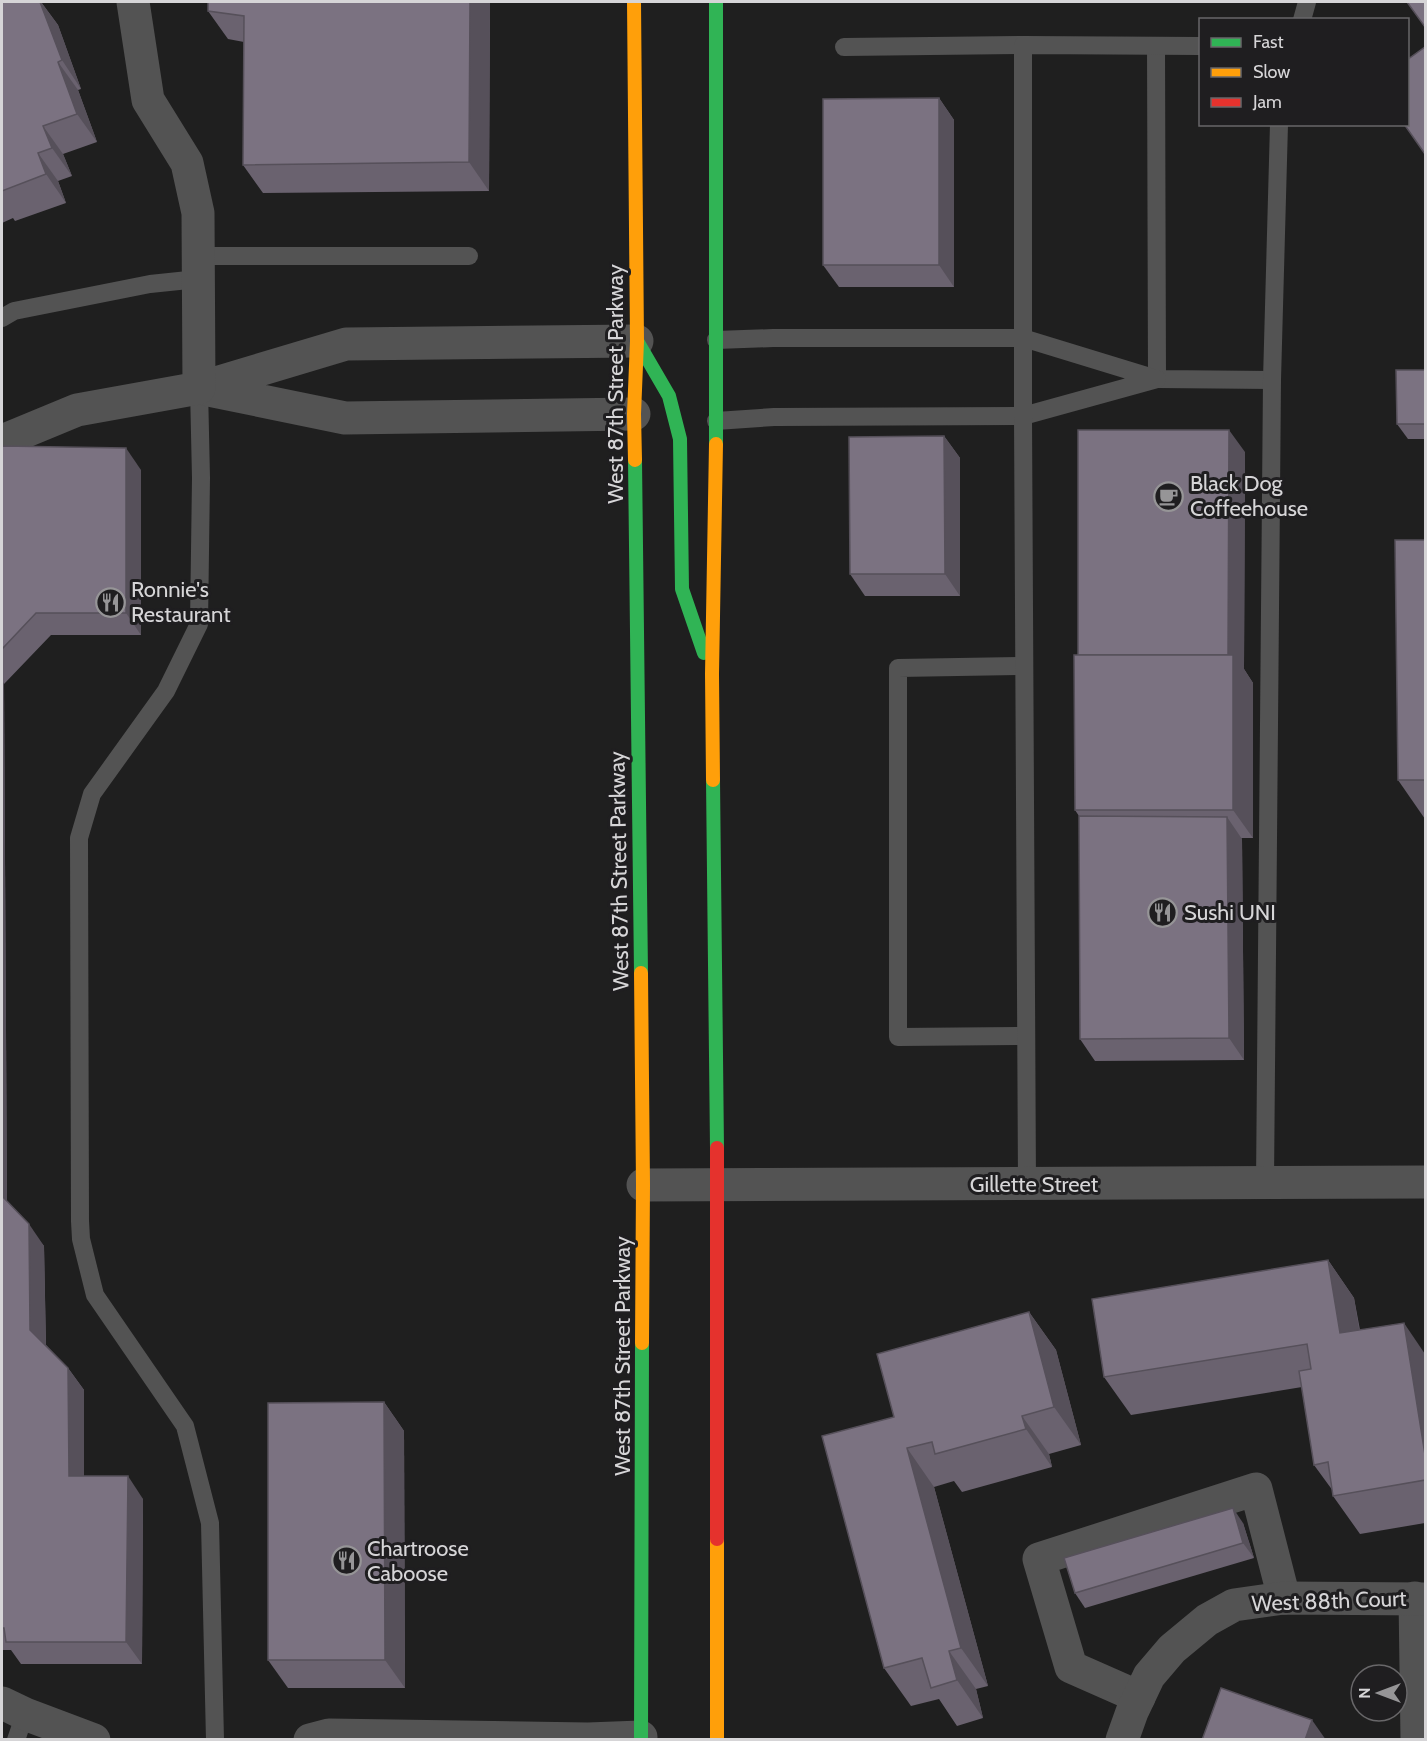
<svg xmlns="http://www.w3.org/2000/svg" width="1427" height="1741" font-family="Cabin,sans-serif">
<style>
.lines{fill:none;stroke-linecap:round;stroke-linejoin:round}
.lane{stroke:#535353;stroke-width:18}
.street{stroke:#535353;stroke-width:33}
.fast{stroke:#30b455;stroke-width:14}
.slow{stroke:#ff9f0a;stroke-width:14}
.jam{stroke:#e5322d;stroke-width:14}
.wall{fill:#6a626f}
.shaded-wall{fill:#56505a}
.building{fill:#7b7281;stroke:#56505a;stroke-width:1.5}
.labels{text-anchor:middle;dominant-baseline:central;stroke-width:6;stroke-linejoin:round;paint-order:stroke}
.street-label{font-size:22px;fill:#d6d5d7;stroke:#1f1e20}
.poi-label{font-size:22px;fill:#d6d5d7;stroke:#1f1e20;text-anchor:start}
</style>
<rect width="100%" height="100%" fill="#1f1f1f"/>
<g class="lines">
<g class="lane">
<polyline points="1302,20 1307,2"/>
<polyline points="1156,46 1157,379 1272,380"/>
<polyline points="844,47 1023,45"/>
<polyline points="198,256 469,256"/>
<polyline points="2,318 14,311 150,284 198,279"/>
<polyline points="716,340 773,338 1023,338 1157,379 1023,416 774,417 716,421"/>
<polyline points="199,388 201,478 199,624 166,691 92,794 79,838 80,1221 81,1239 95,1295 185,1426 210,1523 215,1740"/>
<polyline points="1024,666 898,668 898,1037 1026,1036"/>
<polyline points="1265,1183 1272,380 1279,124"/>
<polyline points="1027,1184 1023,416 1023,45 1200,46"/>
<polyline points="16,1740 25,1714"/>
</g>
<g class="street">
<polyline points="634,414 345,418 199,388 346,344 637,341"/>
<polyline points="2,441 77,410 199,388 198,213 187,163 148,100 133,2"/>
<polyline points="643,1185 1426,1182"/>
<polyline points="1415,1598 1417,1740"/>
<polyline points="1139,1697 1071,1667 1039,1559 1256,1489 1284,1598"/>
<polyline points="2,1703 25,1714 94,1740"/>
<polyline points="310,1740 329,1735 588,1739 641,1737"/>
<polyline points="1122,1740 1132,1712 1149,1676 1172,1649 1207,1620 1234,1605 1284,1598 1426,1599"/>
</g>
<g class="fast">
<polyline points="637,341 669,396 680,439 682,589 704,653"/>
<polyline points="716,444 716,2"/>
<polyline points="635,460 641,973"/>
<polyline points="713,780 717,1148"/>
<polyline points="641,1740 642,1343"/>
</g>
<g class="slow">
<polyline points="634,2 637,341 634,414 635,460"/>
<polyline points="713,780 712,674 716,444"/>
<polyline points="641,973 643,1185 642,1343"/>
<polyline points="717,1539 717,1740"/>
</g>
<polyline class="jam" points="717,1148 717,1539"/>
</g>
<g class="wall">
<polygon points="2,2 41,2 58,25 81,89 78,90 97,142 63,154 72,176 58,181 66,203 15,221 13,218 2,223"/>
<polygon points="490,2 489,191 263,193 243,165 244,42 228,39 208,11"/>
<polygon points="939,98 954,120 954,287 839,287 823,265"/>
<polygon points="1425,370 1425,439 1408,439 1397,424"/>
<polygon points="944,436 960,458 960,596 865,596 850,574"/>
<polygon points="2,446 141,470 141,635 51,635 4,684 7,1202 44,1246 46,1345 68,1368 84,1390 84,1476 143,1499 142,1664 21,1664 11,1650 2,1650"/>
<polygon points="1245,452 1244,669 1253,683 1253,838 1241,838 1242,839 1244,1060 1095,1061 1080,1039 1079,816 1075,810 1078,655"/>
<polygon points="1425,540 1425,819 1398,780"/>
<polygon points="1328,1260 1354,1298 1360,1330 1425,1354 1425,1523 1360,1534 1333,1496 1333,1491 1314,1465 1302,1387 1131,1415 1104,1377"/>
<polygon points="1029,1312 1056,1350 1081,1445 1049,1454 1052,1467 962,1492 954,1481 934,1487 988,1686 976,1689 983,1718 957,1726 939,1699 911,1706 884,1668 894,1417"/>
<polygon points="384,1402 404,1431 405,1688 288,1688 268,1660"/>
<polygon points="1243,1523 1254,1558 1085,1608 1075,1593"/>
</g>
<g class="shaded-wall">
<polygon points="33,2 41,2 58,25 81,89 62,60"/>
<polygon points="470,2 490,2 489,191 469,162"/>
<polygon points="58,62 78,90 97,142 77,114"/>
<polygon points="939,98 954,120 954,287 939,265"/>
<polygon points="43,126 63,154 72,176 52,148"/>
<polygon points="38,153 58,181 66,203 46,174"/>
<polygon points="1229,430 1245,452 1244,669 1253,683 1253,838 1233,810 1228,661"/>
<polygon points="944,436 960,458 960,596 945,574"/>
<polygon points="126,448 141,470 141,635 126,613"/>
<polygon points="2,680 4,684 7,1208 2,1200"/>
<polygon points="1227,817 1242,839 1244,1060 1229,1038"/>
<polygon points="29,1224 44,1246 46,1352 30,1330"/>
<polygon points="1328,1260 1354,1298 1366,1371 1340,1333"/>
<polygon points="1029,1312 1056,1350 1081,1445 1054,1407"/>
<polygon points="1404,1323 1425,1354 1425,1455"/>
<polygon points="68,1368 84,1390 84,1499 69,1476"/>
<polygon points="384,1402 404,1431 405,1688 385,1660"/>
<polygon points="1022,1416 1049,1454 1052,1467 1026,1429"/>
<polygon points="907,1448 934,1487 988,1686 961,1648"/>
<polygon points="128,1476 143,1499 142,1664 126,1642"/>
<polygon points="1233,1508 1243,1523 1254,1558 1243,1543"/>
<polygon points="949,1651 976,1689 983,1718 957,1680"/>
<polygon points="1312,1720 1326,1740 1305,1740"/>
</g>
<g class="building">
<polygon points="2,2 40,2 62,60 58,62 77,114 43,126 52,148 38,153 46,174 2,191"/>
<polygon points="208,2 470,2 469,162 243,165 244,16 208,11"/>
<polygon points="1407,2 1425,2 1425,27"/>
<polygon points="1425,47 1425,154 1404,124 1407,124 1407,60"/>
<polygon points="939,98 939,265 823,265 823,99"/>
<polygon points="1396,370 1425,370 1425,424 1397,424"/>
<polygon points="1078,430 1229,430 1228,655 1078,655"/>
<polygon points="944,436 945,574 850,574 849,437"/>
<polygon points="2,446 126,448 126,613 36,613 2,649"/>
<polygon points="1395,540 1425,540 1425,780 1398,780"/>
<polygon points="1074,655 1233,655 1233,810 1075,810"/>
<polygon points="1079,816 1227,817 1229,1038 1080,1039"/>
<polygon points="2,1196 29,1224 30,1330 68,1368 69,1476 128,1476 126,1642 6,1642 4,1628 2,1628"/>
<polygon points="1328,1260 1340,1333 1404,1323 1425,1455 1425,1480 1333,1496 1328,1462 1314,1465 1299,1371 1311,1369 1307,1344 1104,1377 1092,1299"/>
<polygon points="1029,1312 1054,1407 1022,1416 1026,1429 935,1454 932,1442 907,1448 961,1648 949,1651 957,1680 931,1688 922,1658 884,1668 822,1436 894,1417 877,1354"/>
<polygon points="384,1402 385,1660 268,1660 268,1403"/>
<polygon points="1233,1508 1243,1543 1075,1593 1064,1558"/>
<polygon points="1221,1688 1312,1720 1305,1740 1202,1740"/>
</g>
<defs>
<symbol id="cafe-ring" viewBox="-11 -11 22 22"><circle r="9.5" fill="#1f1e20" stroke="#969597" stroke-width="1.5"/><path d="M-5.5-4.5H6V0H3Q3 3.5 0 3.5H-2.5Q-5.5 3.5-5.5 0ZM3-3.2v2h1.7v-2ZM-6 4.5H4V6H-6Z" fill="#969597"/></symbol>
<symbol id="restaurant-ring" viewBox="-11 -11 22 22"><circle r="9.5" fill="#1f1e20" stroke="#969597" stroke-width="1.5"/><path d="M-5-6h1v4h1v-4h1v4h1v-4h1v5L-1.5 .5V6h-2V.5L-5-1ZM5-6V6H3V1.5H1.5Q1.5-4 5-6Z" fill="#969597"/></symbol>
</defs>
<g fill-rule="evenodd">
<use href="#cafe-ring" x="1152" y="480" width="33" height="33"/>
<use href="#restaurant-ring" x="94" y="586" width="33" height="33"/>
<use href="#restaurant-ring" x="1146" y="896" width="33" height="33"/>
<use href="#restaurant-ring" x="330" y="1544" width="33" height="33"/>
</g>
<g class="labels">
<g class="street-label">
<text transform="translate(615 384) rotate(-90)">West 87th Street Parkway</text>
<text transform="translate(619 871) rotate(-91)">West 87th Street Parkway</text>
<text x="1034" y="1184">Gillette Street</text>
<text transform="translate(622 1356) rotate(-90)">West 87th Street Parkway</text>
<text transform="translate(1329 1601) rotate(-2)">West 88th Court</text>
</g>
<g class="poi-label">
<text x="1190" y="483">Black Dog<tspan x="1190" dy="25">Coffeehouse</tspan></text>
<text x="131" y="589">Ronnie's<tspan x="131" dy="25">Restaurant</tspan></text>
<text x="1184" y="912">Sushi UNI</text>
<text x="367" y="1548">Chartroose<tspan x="367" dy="25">Caboose</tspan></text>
</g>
</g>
<rect width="1427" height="1741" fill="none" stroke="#d6d5d7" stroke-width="6"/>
<rect x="1199" y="18" width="210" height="108" fill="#1f1e20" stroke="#686769" stroke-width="1.5"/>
<rect x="1211" y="38" width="30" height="9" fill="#30b455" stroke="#686769" stroke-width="1.5"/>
<text x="1253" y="48" font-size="18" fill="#d6d5d7">Fast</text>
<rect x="1211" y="68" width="30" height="9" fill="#ff9f0a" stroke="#686769" stroke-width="1.5"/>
<text x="1253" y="78" font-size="18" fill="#d6d5d7">Slow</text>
<rect x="1211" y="98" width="30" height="9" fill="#e5322d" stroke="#686769" stroke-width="1.5"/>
<text x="1253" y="108" font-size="18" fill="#d6d5d7">Jam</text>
<g transform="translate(1379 1693) rotate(270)"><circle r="28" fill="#1f1e20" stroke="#686769" stroke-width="1.5"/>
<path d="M0-4.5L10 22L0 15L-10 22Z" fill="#969597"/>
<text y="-9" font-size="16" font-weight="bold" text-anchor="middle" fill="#d6d5d7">N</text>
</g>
</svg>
